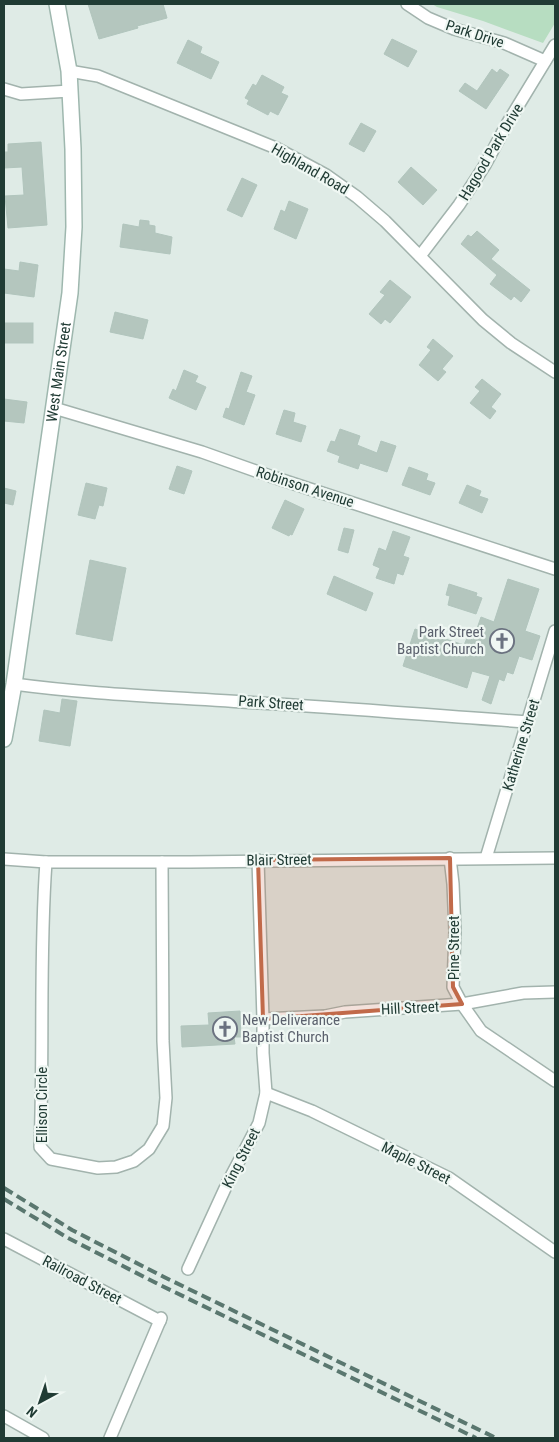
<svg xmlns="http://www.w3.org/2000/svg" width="559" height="1442" font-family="'Roboto Condensed',sans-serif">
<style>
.green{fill:#b7ddc1}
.building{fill:#b4c6be;stroke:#b1c5bd}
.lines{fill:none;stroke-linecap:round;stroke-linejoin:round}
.minor-casing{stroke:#a2b3ad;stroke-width:14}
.secondary-casing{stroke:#9eb7ae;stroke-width:18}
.minor{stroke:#fff;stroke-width:11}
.secondary{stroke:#fff;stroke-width:15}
.rail{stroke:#5a776f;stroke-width:4;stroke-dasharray:10 5;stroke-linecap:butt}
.marked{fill:#c16a4a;fill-opacity:0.2;stroke:#c16a4a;stroke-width:4;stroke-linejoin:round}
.labels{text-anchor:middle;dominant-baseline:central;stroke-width:4.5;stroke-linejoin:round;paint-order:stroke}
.street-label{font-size:15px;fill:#203b34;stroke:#eff7f3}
.worship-label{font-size:15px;fill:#5b616d;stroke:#eff7f3;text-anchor:end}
</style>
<rect width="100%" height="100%" fill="#dfebe6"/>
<polygon class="green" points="432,4 555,4 555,23 543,43 483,21 437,7"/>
<g class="building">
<polygon points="88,4 163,4 167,18 137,26 138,28 99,39"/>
<polygon points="392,39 417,51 408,67 384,54"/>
<polygon points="188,40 202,47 200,53 219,62 211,79 177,63"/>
<polygon points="492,69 497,73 500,69 509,75 486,109 459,91 465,83 477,91"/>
<polygon points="262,75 284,87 281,93 288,96 278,115 270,111 268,115 247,104 249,100 245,98 253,84 256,86"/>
<polygon points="361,123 376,131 364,152 349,144"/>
<polygon points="41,142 47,225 8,228 5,196 24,195 22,167 4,168 4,152 8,152 8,144"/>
<polygon points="411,167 437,190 423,205 398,182"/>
<polygon points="242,178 257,185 242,217 227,210"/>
<polygon points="289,201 308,209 296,239 274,229 281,210 285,212"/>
<polygon points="140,220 149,221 149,225 155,226 155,233 172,237 170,254 120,247 123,224 139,227"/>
<polygon points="477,231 499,250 491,259 530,290 521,302 514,296 511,300 490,284 497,275 461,244 468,235 471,237"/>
<polygon points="20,262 38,265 34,297 4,293 4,269 19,271"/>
<polygon points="390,280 411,297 390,323 385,319 381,324 369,314 385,295 380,292"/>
<polygon points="115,312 148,320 143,339 110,332"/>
<rect x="4" y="323" width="29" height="20"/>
<polygon points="433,339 453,356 442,369 446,372 438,381 419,365 431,350 427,347"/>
<polygon points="184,370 198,376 195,382 206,387 196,410 169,398 173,389 176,391"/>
<polygon points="241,372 252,376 246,392 255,395 244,425 223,417 226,408 229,409"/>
<polygon points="482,379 501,394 491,407 496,411 490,419 470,403 480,391 475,387"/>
<polygon points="4,399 27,402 24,423 4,421"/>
<polygon points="284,410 295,413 293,422 306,426 301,442 276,434"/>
<polygon points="340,429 360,436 357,445 377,453 381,441 396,446 387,472 360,463 358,469 338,462 340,456 327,451 331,441 335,442"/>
<polygon points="177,466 192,471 184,494 169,489"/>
<polygon points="409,467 428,474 426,480 435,483 430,495 402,485"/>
<polygon points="86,483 107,488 103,506 99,505 95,519 78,515"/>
<polygon points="467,485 481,491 479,496 488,499 482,513 459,503"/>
<polygon points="4,488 16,491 13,505 4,503"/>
<polygon points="285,500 304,509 292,535 290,534 289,536 272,528"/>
<polygon points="344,528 354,530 348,553 338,550"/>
<polygon points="393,531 410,537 403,556 409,558 403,575 397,573 394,584 376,578 380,568 373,565 379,548 386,551"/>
<polygon points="90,560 126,568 112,641 76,634"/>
<polygon points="334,576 373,593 366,611 327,594"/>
<polygon points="508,579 539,589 525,631 540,636 532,660 519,656 513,674 507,672 504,681 499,679 491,704 482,700 490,676 472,671 467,688 403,666 415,629 464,645 467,638 473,640 481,617 494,622"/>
<polygon points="449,584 477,593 476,596 482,598 476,614 448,605 450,596 446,595"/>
<polygon points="62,699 77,701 70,746 39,741 44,710 60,713"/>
<polygon points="240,1011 241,1037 234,1037 235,1044 182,1047 181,1026 209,1025 208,1013"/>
</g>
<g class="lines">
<defs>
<g id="minor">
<polyline points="407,4 428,18 454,29 504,43 545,61"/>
<polyline points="69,71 98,76 276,148 326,175 357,197 385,221 483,320 511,343 555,372"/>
<polyline points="4,89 21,94 70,91"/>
<polyline points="420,256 459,205 485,165 507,124 555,45"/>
<polyline points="54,408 202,452 270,476 555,569"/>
<path d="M 14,684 C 95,695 178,697 259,703 C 349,708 438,716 528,722"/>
<polyline points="450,858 453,884 455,931 453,987 462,1004 481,1031 555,1081"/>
<polyline points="486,858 555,631"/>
<polyline points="4,859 46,862 190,862 555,858"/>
<path d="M 46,862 C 39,957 44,1052 40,1147 L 51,1159 L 98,1168 L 116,1167 L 134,1161 L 149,1149 L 163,1126 L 166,1098 L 163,1041 L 162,862"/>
<polyline points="263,1019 325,1016 345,1012 462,1004 523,993 555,992"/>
<polyline points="266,1093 312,1111 449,1178 555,1252"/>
<polyline points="4,1239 160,1321"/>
<polyline points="188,1269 228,1182 259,1123 266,1093 263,1053 263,1019 258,860"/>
<polyline points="4,1416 43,1438"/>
<polyline points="110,1438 161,1318"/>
</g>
<g id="secondary">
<path id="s1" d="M 4,739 L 14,684 L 70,293 L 74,227 L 73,149 L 69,71 L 57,4"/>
</g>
</defs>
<use href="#minor" class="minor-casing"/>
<use href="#secondary" class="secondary-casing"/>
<use href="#minor" class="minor"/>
<use href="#secondary" class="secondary"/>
<g class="rail">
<polyline points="4,1188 72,1230 164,1277 496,1438"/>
<polyline points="4,1199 68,1238 160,1285 476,1438"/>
</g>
</g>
<path class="marked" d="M 450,858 L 453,987 L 462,1004 L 263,1019 L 258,860 Z"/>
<defs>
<symbol id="church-ring" viewBox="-11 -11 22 22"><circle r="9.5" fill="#eff7f3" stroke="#6b7280" stroke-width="1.5"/><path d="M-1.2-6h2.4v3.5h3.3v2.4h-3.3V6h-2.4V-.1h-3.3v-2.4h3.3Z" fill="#6b7280"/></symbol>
</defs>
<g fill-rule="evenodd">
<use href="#church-ring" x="488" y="627" width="28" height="28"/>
<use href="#church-ring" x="211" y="1015" width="28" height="28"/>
</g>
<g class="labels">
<g class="street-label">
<text transform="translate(475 34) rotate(18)">Park Drive</text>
<text transform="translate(491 152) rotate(-59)">Hagood Park Drive</text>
<text transform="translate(310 169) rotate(30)">Highland Road</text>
<text stroke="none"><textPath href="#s1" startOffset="371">West Main Street</textPath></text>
<text transform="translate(305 487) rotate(18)">Robinson Avenue</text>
<text transform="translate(271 703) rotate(4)">Park Street</text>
<text transform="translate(521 745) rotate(-73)">Katherine Street</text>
<text transform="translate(279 860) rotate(-1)">Blair Street</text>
<text transform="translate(454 948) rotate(-90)">Pine Street</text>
<text transform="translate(410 1008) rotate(-3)">Hill Street</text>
<text transform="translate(42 1105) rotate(-90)">Ellison Circle</text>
<text transform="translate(241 1158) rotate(-63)">King Street</text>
<text transform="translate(416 1163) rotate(27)">Maple Street</text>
<text transform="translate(82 1280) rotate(28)">Railroad Street</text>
</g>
<g class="worship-label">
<text x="484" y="632">Park Street<tspan x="484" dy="17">Baptist Church</tspan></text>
<text x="242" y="1020" text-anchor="start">New Deliverance<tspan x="242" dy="17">Baptist Church</tspan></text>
</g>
</g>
<rect width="559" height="1442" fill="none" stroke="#203b34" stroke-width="10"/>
<g transform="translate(40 1402) rotate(220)" stroke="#eff7f3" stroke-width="4" paint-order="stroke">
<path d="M0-4L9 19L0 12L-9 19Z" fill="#203b34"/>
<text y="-8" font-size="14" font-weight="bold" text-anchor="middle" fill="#203b34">N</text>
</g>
</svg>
